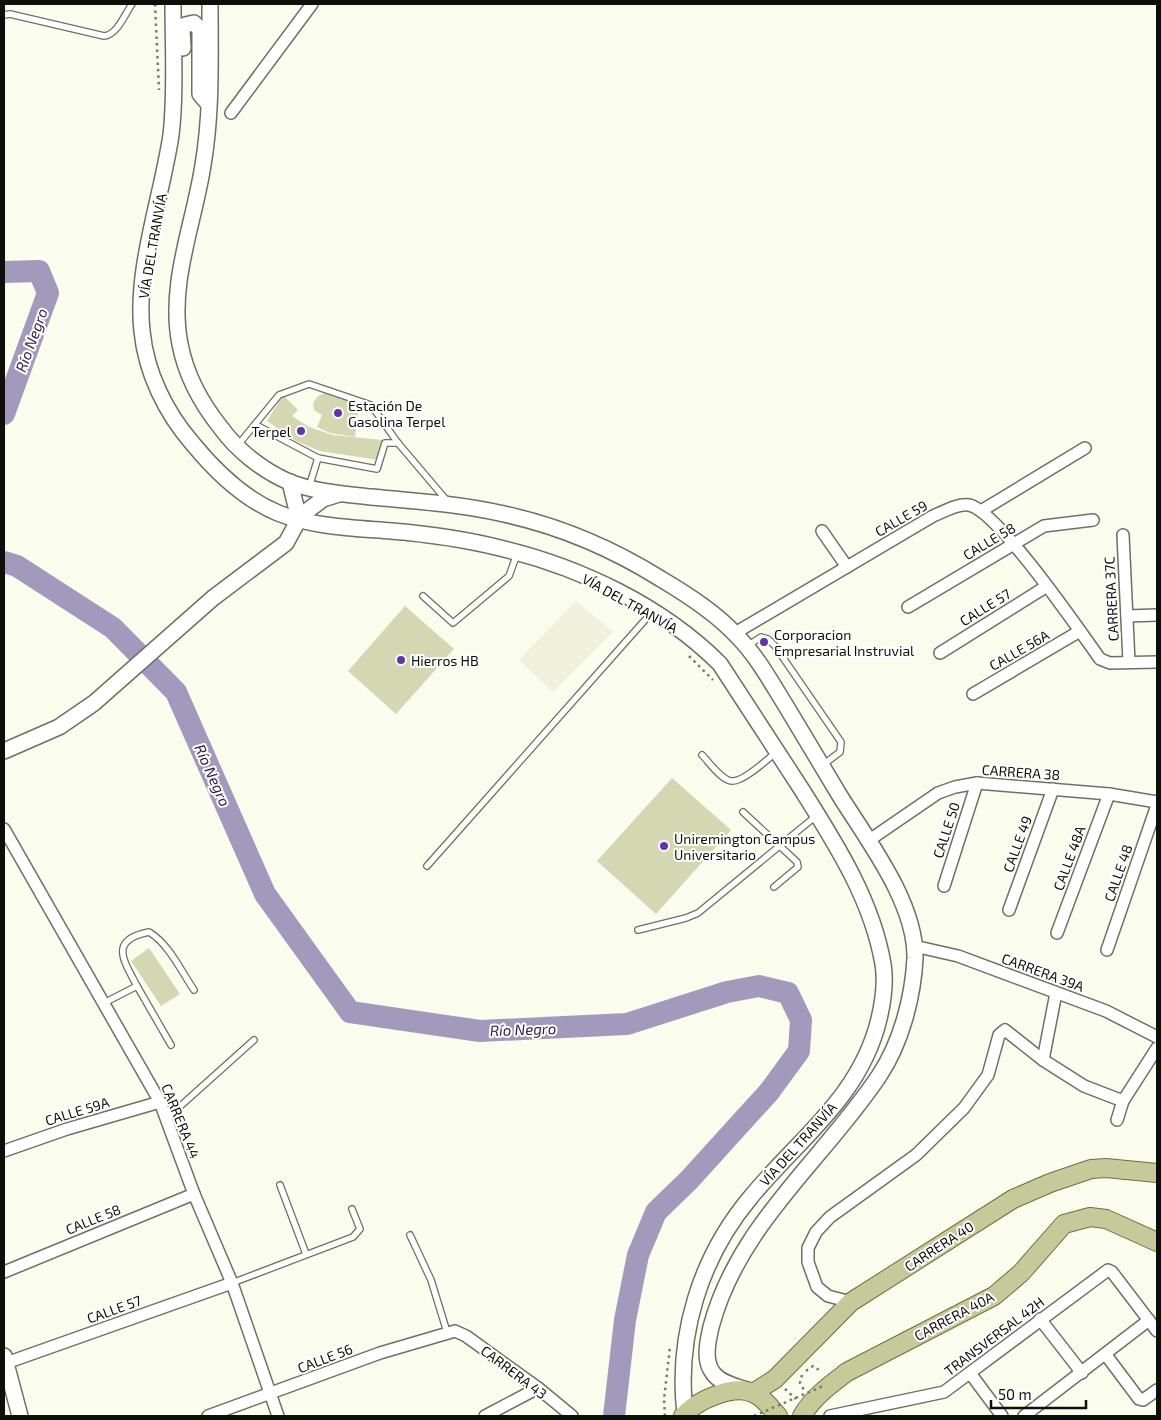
<svg xmlns="http://www.w3.org/2000/svg" width="1161" height="1420" font-family="'Exo 2',sans-serif">
<style>
.built{fill:#eff1db}
.lines{fill:none;stroke-linecap:round;stroke-linejoin:round}
.river{stroke:#a29abc;stroke-width:22}
.building{fill:#d4d8b2}
.lane-casing{stroke:#6f7064;stroke-width:8}
.street-casing{stroke:#6f7064;stroke-width:14}
.secondary-casing{stroke:#6f7064;stroke-width:18}
.primary-casing{stroke:#6d703c;stroke-width:20}
.path{stroke:#787a71;stroke-width:2.5;stroke-dasharray:2.5 4;stroke-linecap:butt}
.lane{stroke:#fff;stroke-width:5.5}
.street{stroke:#fff;stroke-width:11}
.secondary{stroke:#fff;stroke-width:15}
.primary{stroke:#c6c99a;stroke-width:18}
.path-bridge{stroke:#787a71;stroke-width:2.5;stroke-dasharray:2.5 4;stroke-linecap:butt}
.poi-dot{fill:#6233ab;stroke:#fff;stroke-width:2}
.labels{text-anchor:middle;dominant-baseline:central;stroke-width:4;stroke-linejoin:round;paint-order:stroke}
.street-label{font-size:14px;fill:#0e0f0a;stroke:#fff}
.poi-label{font-size:14px;fill:#0e0f0a;stroke:#fff;text-anchor:start}
.water-label{font-size:15px;font-style:italic;fill:#2f204d;stroke:#fff}
</style>
<rect width="100%" height="100%" fill="#fafcee"/>
<polygon class="built" points="576,601 613,632 553,692 519,660"/>
<g class="lines">
<g class="river">
<polyline points="4,272 39,271 48,293 4,414"/>
<polyline points="4,562 17,566 113,628 176,692 265,894 350,1012 480,1031 627,1024 727,992 759,986 788,993 801,1020 799,1051 769,1092 689,1180 656,1212 638,1255 625,1320 614,1416"/>
</g>
</g>
<g class="building">
<polygon points="325,393 359,404 355,437 330,433 317,427 322,415 314,410 313,403 318,396"/>
<polygon points="283,395 298,410 292,416 309,427 333,435 382,440 378,460 320,451 296,441 267,421"/>
<polygon points="405,606 454,649 396,714 348,671"/>
<polygon points="672,778 731,830 656,914 597,861"/>
<polygon points="149,948 180,994 161,1006 131,961"/>
</g>
<g class="lines">
<defs>
<g id="lane">
<path d="M 4,15 L 10,14 L 104,36 C 117,35 125,14 132,4"/>
<polyline points="256,425 318,458 377,469 385,443 398,443"/>
<polyline points="238,445 279,395 309,384 371,405 398,443 448,502"/>
<polyline points="309,487 318,458"/>
<polyline points="423,596 453,623 509,576 517,554"/>
<polyline points="747,646 761,637 768,639 775,646 841,742 840,752 823,765"/>
<path d="M 702,755 C 709,762 722,781 732,781 C 743,782 767,760 775,753"/>
<polyline points="743,812 797,862 798,867 774,887"/>
<polyline points="427,866 653,611"/>
<polyline points="638,930 686,918 698,913 816,816"/>
<polyline points="137,986 171,1045"/>
<path d="M 104,1003 L 137,986 C 124,961 108,940 149,932 C 169,944 181,971 194,990"/>
<polyline points="167,1118 254,1040"/>
<polyline points="280,1185 306,1254"/>
<polyline points="410,1235 431,1280 447,1332"/>
<polyline points="232,1283 353,1237 360,1229 352,1209"/>
</g>
<g id="street">
<polyline points="231,113 312,4"/>
<polyline points="981,511 1085,448"/>
<polyline points="822,531 847,567"/>
<polyline points="1123,535 1129,662"/>
<polyline points="908,607 1044,526 1093,520"/>
<polyline points="1127,616 1157,615"/>
<path d="M 735,633 L 933,516 C 943,512 958,503 969,505 C 997,510 1080,631 1100,659 L 1110,663 L 1157,662"/>
<polyline points="940,653 1047,586"/>
<polyline points="973,694 1080,631"/>
<polyline points="4,829 160,1102 194,1194 232,1283 278,1416"/>
<polyline points="868,841 938,793 955,787 977,783 1109,794 1157,802"/>
<polyline points="944,886 977,783"/>
<polyline points="1009,910 1053,789"/>
<polyline points="1057,933 1109,794"/>
<polyline points="914,946 958,956 1106,1011 1157,1037"/>
<polyline points="1107,950 1157,805"/>
<polyline points="1043,1060 1056,993"/>
<polyline points="1117,1120 1123,1101 1157,1048"/>
<polyline points="4,1151 67,1129 160,1102"/>
<polyline points="4,1272 194,1194"/>
<polyline points="851,1302 828,1296 817,1287 808,1262 808,1248 816,1232 830,1217 916,1155 964,1108 988,1075 999,1035 1005,1030 1043,1060 1084,1086 1123,1101"/>
<polyline points="1040,1319 1082,1373"/>
<polyline points="1106,1355 1139,1399 1143,1400 1157,1390"/>
<polyline points="6,1363 232,1283"/>
<polyline points="970,1373 1002,1416"/>
<polyline points="208,1416 380,1353 455,1331 466,1336 538,1388 572,1416"/>
<polyline points="485,1416 538,1388"/>
<polyline points="830,1416 944,1392 1108,1270 1112,1272 1157,1331"/>
<polyline points="1024,1416 1149,1320"/>
</g>
<g id="secondary">
<path d="M 173,4 C 173,47 176,92 171,135 C 162,196 135,270 142,331 C 146,373 166,413 193,444 C 216,472 244,499 278,513 C 313,527 354,528 391,531 C 428,534 464,539 500,548 C 580,567 662,606 720,664 C 747,706 775,748 802,790 C 836,844 872,900 883,964 C 886,982 883,1002 879,1019 C 860,1098 798,1139 750,1198 C 700,1258 676,1336 685,1414"/>
<path d="M 210,4 C 210,58 212,112 203,165 C 194,224 168,284 180,344 C 186,376 201,403 221,428 C 237,450 262,470 287,481 C 313,492 344,494 371,497 C 416,501 460,504 504,514 C 559,526 613,549 661,579 C 688,595 716,613 737,636 C 757,656 771,682 786,706 C 804,736 822,766 840,796 C 868,841 916,903 915,958 C 913,998 901,1043 879,1076 C 823,1160 738,1225 711,1327 C 708,1341 703,1360 713,1373 C 720,1383 735,1386 746,1390"/>
<polyline points="183,48 182,30 185,25 194,23 200,29 200,94 207,102"/>
<polyline points="290,482 299,519"/>
<polyline points="4,751 59,727 94,703 213,598 286,543 299,519 307,511 323,499 339,494"/>
<polyline points="4,1356 20,1416"/>
</g>
<g id="primary">
<polyline points="753,1393 775,1379 851,1302 1013,1199 1050,1183 1091,1169 1106,1168 1157,1173"/>
<path d="M 683,1416 C 697,1400 735,1383 755,1394 C 765,1399 771,1408 778,1416"/>
<path d="M 802,1416 C 813,1397 830,1385 847,1372 L 994,1296 L 1021,1273 L 1064,1224 L 1090,1217 L 1106,1219 L 1157,1242"/>
</g>
</defs>
<use href="#lane" class="lane-casing"/>
<use href="#street" class="street-casing"/>
<use href="#secondary" class="secondary-casing"/>
<use href="#primary" class="primary-casing"/>
<g class="path">
<polyline points="155,4 159,90"/>
<polyline points="689,656 713,680"/>
<polyline points="806,1371 813,1366 822,1372"/>
<polyline points="802,1375 800,1383 804,1390"/>
<polyline points="785,1389 796,1399"/>
<polyline points="665,1416 664,1399 670,1347"/>
</g>
<use href="#lane" class="lane"/>
<use href="#street" class="street"/>
<use href="#secondary" class="secondary"/>
<use href="#primary" class="primary"/>
<polyline class="path-bridge" points="754,1416 823,1386"/>
</g>
<g class="poi-dot">
<circle cx="338" cy="413" r="5"/>
<circle cx="301" cy="431" r="5"/>
<circle cx="764" cy="642" r="5"/>
<circle cx="401" cy="660" r="5"/>
<circle cx="664" cy="846" r="5"/>
</g>
<g class="labels">
<g class="street-label">
<text transform="translate(152 246) rotate(-80)">VÍA DEL TRANVÍA</text>
<text transform="translate(901 518) rotate(-30)">CALLE 59</text>
<text transform="translate(989 541) rotate(-31)">CALLE 58</text>
<text transform="translate(1111 599) rotate(-93)">CARRERA 37C</text>
<text transform="translate(630 603) rotate(29)">VÍA DEL TRANVÍA</text>
<text transform="translate(985 607) rotate(-32)">CALLE 57</text>
<text transform="translate(1019 650) rotate(-30)">CALLE 56A</text>
<text transform="translate(1021 772) rotate(4)">CARRERA 38</text>
<text transform="translate(946 830) rotate(-72)">CALLE 50</text>
<text transform="translate(1017 844) rotate(-70)">CALLE 49</text>
<text transform="translate(1069 858) rotate(-70)">CALLE 48A</text>
<text transform="translate(1118 873) rotate(-71)">CALLE 48</text>
<text transform="translate(1043 972) rotate(20)">CARRERA 39A</text>
<text transform="translate(77 1111) rotate(-17)">CALLE 59A</text>
<text transform="translate(181 1121) rotate(68)">CARRERA 44</text>
<text transform="translate(798 1144) rotate(-48)">VÍA DEL TRANVÍA</text>
<text transform="translate(93 1219) rotate(-22)">CALLE 58</text>
<text transform="translate(939 1246) rotate(-33)">CARRERA 40</text>
<text transform="translate(114 1309) rotate(-20)">CALLE 57</text>
<text transform="translate(954 1316) rotate(-28)">CARRERA 40A</text>
<text transform="translate(994 1336) rotate(-37)">TRANSVERSAL 42H</text>
<text transform="translate(325 1358) rotate(-21)">CALLE 56</text>
<text transform="translate(514 1372) rotate(37)">CARRERA 43</text>
</g>
<g class="poi-label">
<text x="348" y="405">Estación De<tspan x="348" dy="16">Gasolina Terpel</tspan></text>
<text x="291" y="431" text-anchor="end">Terpel</text>
<text x="774" y="634">Corporacion<tspan x="774" dy="16">Empresarial Instruvial</tspan></text>
<text x="411" y="660">Hierros HB</text>
<text x="674" y="838">Uniremington Campus<tspan x="674" dy="16">Universitario</tspan></text>
</g>
<g class="water-label">
<text transform="translate(31 340) rotate(-70)">Río Negro</text>
<text transform="translate(213 775) rotate(66)">Río Negro</text>
<text transform="translate(523 1029) rotate(-2)">Río Negro</text>
</g>
</g>
<rect width="1161" height="1420" fill="none" stroke="#0e0f0a" stroke-width="10"/>
<path d="M991 1400v8h95v-8" fill="none" stroke="#0e0f0a" stroke-width="2.5"/>
<text x="998" y="1400" font-size="15" fill="#0e0f0a" stroke="#ffffff" stroke-width="4" paint-order="stroke">50 m</text>
</svg>
